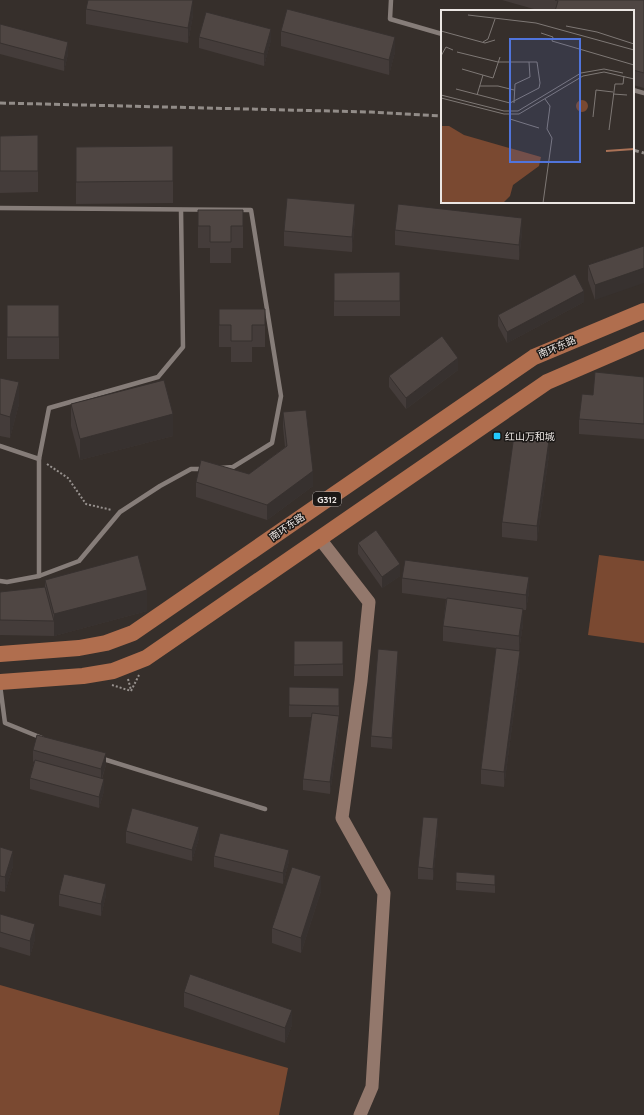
<svg xmlns="http://www.w3.org/2000/svg" width="644" height="1115" font-family="Quicksand,'Noto Sans SC',sans-serif">
<style>
.green{fill:#7a4931}
.lines{fill:none;stroke-linecap:round;stroke-linejoin:round}
.path{stroke:#97918e;stroke-width:2;stroke-dasharray:2 2;stroke-linecap:butt}
.lane{stroke:#867d79;stroke-width:4.5}
.secondary{stroke:#93786c;stroke-width:13}
.highway{stroke:#b06e4e;stroke-width:16}
.rail{stroke:#928c88;stroke-width:3;stroke-dasharray:6 3;stroke-linecap:butt}
.wall{fill:#443c3a}
.shaded-wall{fill:#37312f}
.building{fill:#4f4643;stroke:#37312f}
.poi-dot{fill:#22c9fd;stroke:#1b1816;stroke-width:1.5}
.labels{text-anchor:middle;dominant-baseline:central;stroke-width:3;stroke-linejoin:round;paint-order:stroke}
.shield{fill:#1b1816;stroke:#ada8a6;stroke-width:1}
.shield-label{font-size:9px;font-weight:bold;fill:#ebe6e3}
.street-label{font-size:10px;fill:#ebe6e3;stroke:#1b1816}
.poi-label{font-size:10px;fill:#ebe6e3;stroke:#1b1816;text-anchor:start}
.inset-river{fill:none;stroke:#ab7256;stroke-width:2}
.inset-road{fill:none;stroke:#7e7875;stroke-width:1}
.view{fill:#5074db;fill-opacity:0.15;stroke:#5074db;stroke-width:2}
.inset-edge{fill:none;stroke:#ebe6e3;stroke-width:2}
</style>
<rect width="100%" height="100%" fill="#362f2b"/>
<g class="green">
<polygon points="599,555 644,561 644,643 588,635"/>
<polygon points="0,985 288,1068 279,1115 0,1115"/>
</g>
<g class="lines">
<g class="path">
<polyline points="47,464 68,478 86,504 112,510"/>
<polyline points="128,679 131,690"/>
<polyline points="112,685 131,691 139,675"/>
</g>
<g class="lane">
<polyline points="391,0 390,19 442,34"/>
<polyline points="633,90 644,93"/>
<polyline points="0,208 251,210 281,396 272,443 233,467 220,468"/>
<polyline points="0,446 39,459"/>
<polyline points="39,576 39,459 49,408 158,377 183,347 181,210"/>
<polyline points="0,581 7,582 39,576 79,561 120,512 160,486 191,469 205,469"/>
<polyline points="0,685 5,723 42,738"/>
<polyline points="100,758 265,809"/>
</g>
<polyline class="secondary" points="320,539 369,602 361,681 342,818 384,893 372,1087 360,1115"/>
<g class="highway">
<polyline points="0,654 79,648 106,643 133,633 534,357 644,311"/>
<polyline points="0,682 83,676 113,671 146,658 547,382 644,340"/>
</g>
<g class="rail">
<polyline points="0,103 371,112 442,116"/>
<polyline points="633,150 644,153"/>
</g>
</g>
<g class="wall">
<polygon points="502,0 644,0 644,88 633,85 633,11 541,11"/>
<polygon points="86,9 193,15 188,43 86,24"/>
<polygon points="0,24 68,54 64,71 0,54"/>
<polygon points="281,31 395,52 389,75 281,46"/>
<polygon points="199,37 271,40 264,66 199,48"/>
<polygon points="38,135 38,192 0,193 0,136"/>
<polygon points="173,146 173,203 76,204 76,147"/>
<polygon points="198,210 243,210 243,248 231,248 231,263 210,263 210,248 198,248"/>
<polygon points="355,219 352,252 284,246 284,231"/>
<polygon points="395,230 522,233 519,260 395,245"/>
<polygon points="644,246 595,300 588,280 588,265"/>
<polygon points="334,273 400,301 400,316 334,316"/>
<polygon points="584,302 507,343 498,326 498,315"/>
<rect x="7" y="305" width="52" height="54"/>
<polygon points="219,309 265,309 265,347 252,347 252,362 231,362 231,347 219,347"/>
<polygon points="458,370 406,409 389,387 389,376"/>
<polygon points="644,377 644,439 579,434 579,419 593,395"/>
<polygon points="0,378 19,404 10,438 0,436"/>
<polygon points="71,404 173,436 80,460 71,426"/>
<polygon points="283,412 313,486 267,520 196,497 196,482 249,474 285,447 283,427"/>
<polygon points="549,455 537,541 502,537 502,522"/>
<polygon points="358,543 400,576 382,588 358,554"/>
<polygon points="402,578 529,592 526,610 523,610 523,624 519,651 520,666 504,787 481,784 481,769 496,648 443,641 443,626 446,599 402,593"/>
<polygon points="45,580 147,611 54,636 0,635 0,592 45,587"/>
<rect x="294" y="641" width="49" height="35"/>
<polygon points="398,662 392,749 371,747 371,736"/>
<polygon points="289,687 339,688 339,728 330,794 303,790 303,779 312,717 289,717"/>
<polygon points="33,750 106,765 102,779 104,791 99,808 30,789 30,778 34,762 33,761"/>
<polygon points="438,830 433,880 418,879 418,867"/>
<polygon points="126,831 199,838 192,861 126,843"/>
<polygon points="0,847 13,866 5,892 0,891"/>
<polygon points="214,856 289,861 283,884 214,867"/>
<polygon points="456,882 495,882 495,893 456,890"/>
<polygon points="321,891 301,953 272,943 272,928"/>
<polygon points="59,894 106,895 101,916 59,906"/>
<polygon points="0,914 35,939 30,956 0,947"/>
<polygon points="184,992 292,1025 285,1043 184,1007"/>
</g>
<g class="shaded-wall">
<polygon points="193,0 193,15 188,43 188,28"/>
<polygon points="271,29 271,40 264,66 264,54"/>
<polygon points="395,37 395,52 389,75 389,60"/>
<polygon points="68,42 68,54 64,71 64,60"/>
<polygon points="355,204 355,219 352,252 352,237"/>
<polygon points="522,218 522,233 519,260 519,245"/>
<polygon points="644,268 644,283 595,300 595,285"/>
<polygon points="584,291 584,302 507,343 507,332"/>
<polygon points="458,358 458,370 406,409 406,398"/>
<polygon points="19,382 19,404 10,438 10,417"/>
<polygon points="173,414 173,436 80,460 80,439"/>
<polygon points="549,440 549,455 537,541 537,526"/>
<polygon points="313,471 313,486 267,520 267,505"/>
<polygon points="400,564 400,576 382,588 382,577"/>
<polygon points="529,577 529,592 526,610 526,595"/>
<polygon points="147,590 147,611 54,636 54,614"/>
<polygon points="523,609 523,624 519,651 519,636"/>
<polygon points="398,651 398,662 392,749 392,738"/>
<polygon points="520,651 520,666 504,787 504,772"/>
<polygon points="339,716 339,728 330,794 330,782"/>
<polygon points="106,753 106,765 101,780 101,769"/>
<polygon points="104,779 104,791 99,808 99,797"/>
<polygon points="438,818 438,830 433,880 433,869"/>
<polygon points="199,827 199,838 192,861 192,850"/>
<polygon points="289,850 289,861 283,884 283,873"/>
<polygon points="13,851 13,866 5,892 5,877"/>
<polygon points="321,876 321,891 301,953 301,938"/>
<polygon points="106,884 106,895 101,916 101,904"/>
<polygon points="35,924 35,939 30,956 30,941"/>
<polygon points="292,1010 292,1025 285,1043 285,1028"/>
</g>
<g class="building">
<polygon points="88,0 193,0 188,28 86,9"/>
<polygon points="555,0 644,0 644,73 633,70 633,11 555,11 558,1"/>
<polygon points="287,9 395,37 389,60 281,31"/>
<polygon points="206,12 271,29 264,54 199,37"/>
<polygon points="0,24 68,42 64,60 0,43"/>
<polygon points="38,135 38,171 0,171 0,136"/>
<polygon points="173,146 173,181 76,182 76,147"/>
<polygon points="287,198 355,204 352,237 284,231"/>
<polygon points="398,204 522,218 519,245 395,230"/>
<polygon points="198,210 243,210 243,226 231,226 231,242 210,242 210,226 198,226"/>
<polygon points="644,246 644,268 595,285 588,265"/>
<polygon points="400,272 400,301 334,301 334,273"/>
<polygon points="575,274 584,291 507,332 498,315"/>
<rect x="7" y="305" width="52" height="32"/>
<polygon points="219,309 265,309 265,325 252,325 252,341 231,341 231,325 219,325"/>
<polygon points="442,336 458,358 406,398 389,376"/>
<polygon points="595,372 644,377 644,424 579,419 582,394 593,395"/>
<polygon points="0,378 19,382 10,417 0,414"/>
<polygon points="164,380 173,414 80,439 71,404"/>
<polygon points="306,410 313,471 267,505 196,482 201,460 249,474 287,446 283,412"/>
<polygon points="514,435 549,440 537,526 502,522"/>
<polygon points="376,530 400,564 382,577 358,543"/>
<polygon points="138,555 147,590 54,614 45,580"/>
<polygon points="405,560 529,577 526,595 402,578"/>
<polygon points="45,587 54,621 0,620 0,592"/>
<polygon points="447,598 523,609 519,636 443,626"/>
<polygon points="294,641 343,641 343,664 294,665"/>
<polygon points="496,648 520,651 504,772 481,769"/>
<polygon points="378,649 398,651 392,738 371,736"/>
<polygon points="289,687 339,688 339,706 289,705"/>
<polygon points="312,713 339,716 330,782 303,779"/>
<polygon points="37,735 106,753 101,769 33,750"/>
<polygon points="35,760 104,779 99,797 30,778"/>
<polygon points="132,808 199,827 192,850 126,831"/>
<polygon points="423,817 438,818 433,869 418,867"/>
<polygon points="220,833 289,850 283,873 214,856"/>
<polygon points="0,847 13,851 5,877 0,876"/>
<polygon points="292,867 321,876 301,938 272,928"/>
<polygon points="456,872 495,875 495,885 456,882"/>
<polygon points="64,874 106,884 101,904 59,894"/>
<polygon points="0,914 35,924 30,941 0,932"/>
<polygon points="190,974 292,1010 285,1028 184,992"/>
</g>
<rect class="poi-dot" x="493" y="432" width="8" height="8" rx="2"/>
<g class="labels">
<rect class="shield" x="313" y="492" width="28" height="14" rx="3"/>
<g class="shield-label">
<text x="327" y="499">G312</text>
</g>
<g class="street-label">
<text transform="translate(557 347) rotate(-23)">南环东路</text>
<text transform="translate(287 527) rotate(-35)">南环东路</text>
</g>
<g class="poi-label">
<text x="505" y="436">红山万和城</text>
</g>
</g>
<g transform="translate(441 10)">
<rect width="193" height="193" fill="#362f2b"/>
<path d="M135 96a6 6 0 1 1 12 0a6 6 0 1 1-12 0ZM 0,116 L 8,116 L 23,125 L 100,147 L 98,156 L 72,175 L 69,186 L 62,193 L 0,193 Z" fill="#7a4931"/>
<path class="inset-river" d="M 165,141 L 193,139"/>
<path class="inset-road" d="M 27,5 L 95,13 L 193,40M 125,16 L 156,22 L 193,34M 0,21 L 44,33 L 54,30M 100,23 L 112,27 L 111,31 L 193,55M 42,32 L 47,29 L 54,9M 0,46 L 5,37 L 12,40M 21,59 L 52,68 L 59,47M 39,76 L 57,76 L 73,80M 15,79 L 69,93 L 98,78 L 99,73 L 96,52 L 57,52 L 16,42M 172,84 L 186,85M 0,85 L 63,101 L 77,101 L 140,63 L 163,59 L 182,63M 36,85 L 42,65M 0,88 L 63,104 L 78,104 L 142,66 L 163,62 L 193,69M 73,93 L 74,74 L 89,67 L 88,52M 69,104 L 69,109 L 98,118M 152,107 L 155,80 L 172,82M 168,120 L 174,74 L 182,74 L 183,66M 102,193 L 111,128 L 106,119 L 109,96 L 104,89"/>
<path class="view" d="M 69,29 L 139,29 L 139,152 L 69,152 Z"/>
<rect width="193" height="193" class="inset-edge"/>
</g>
</svg>
